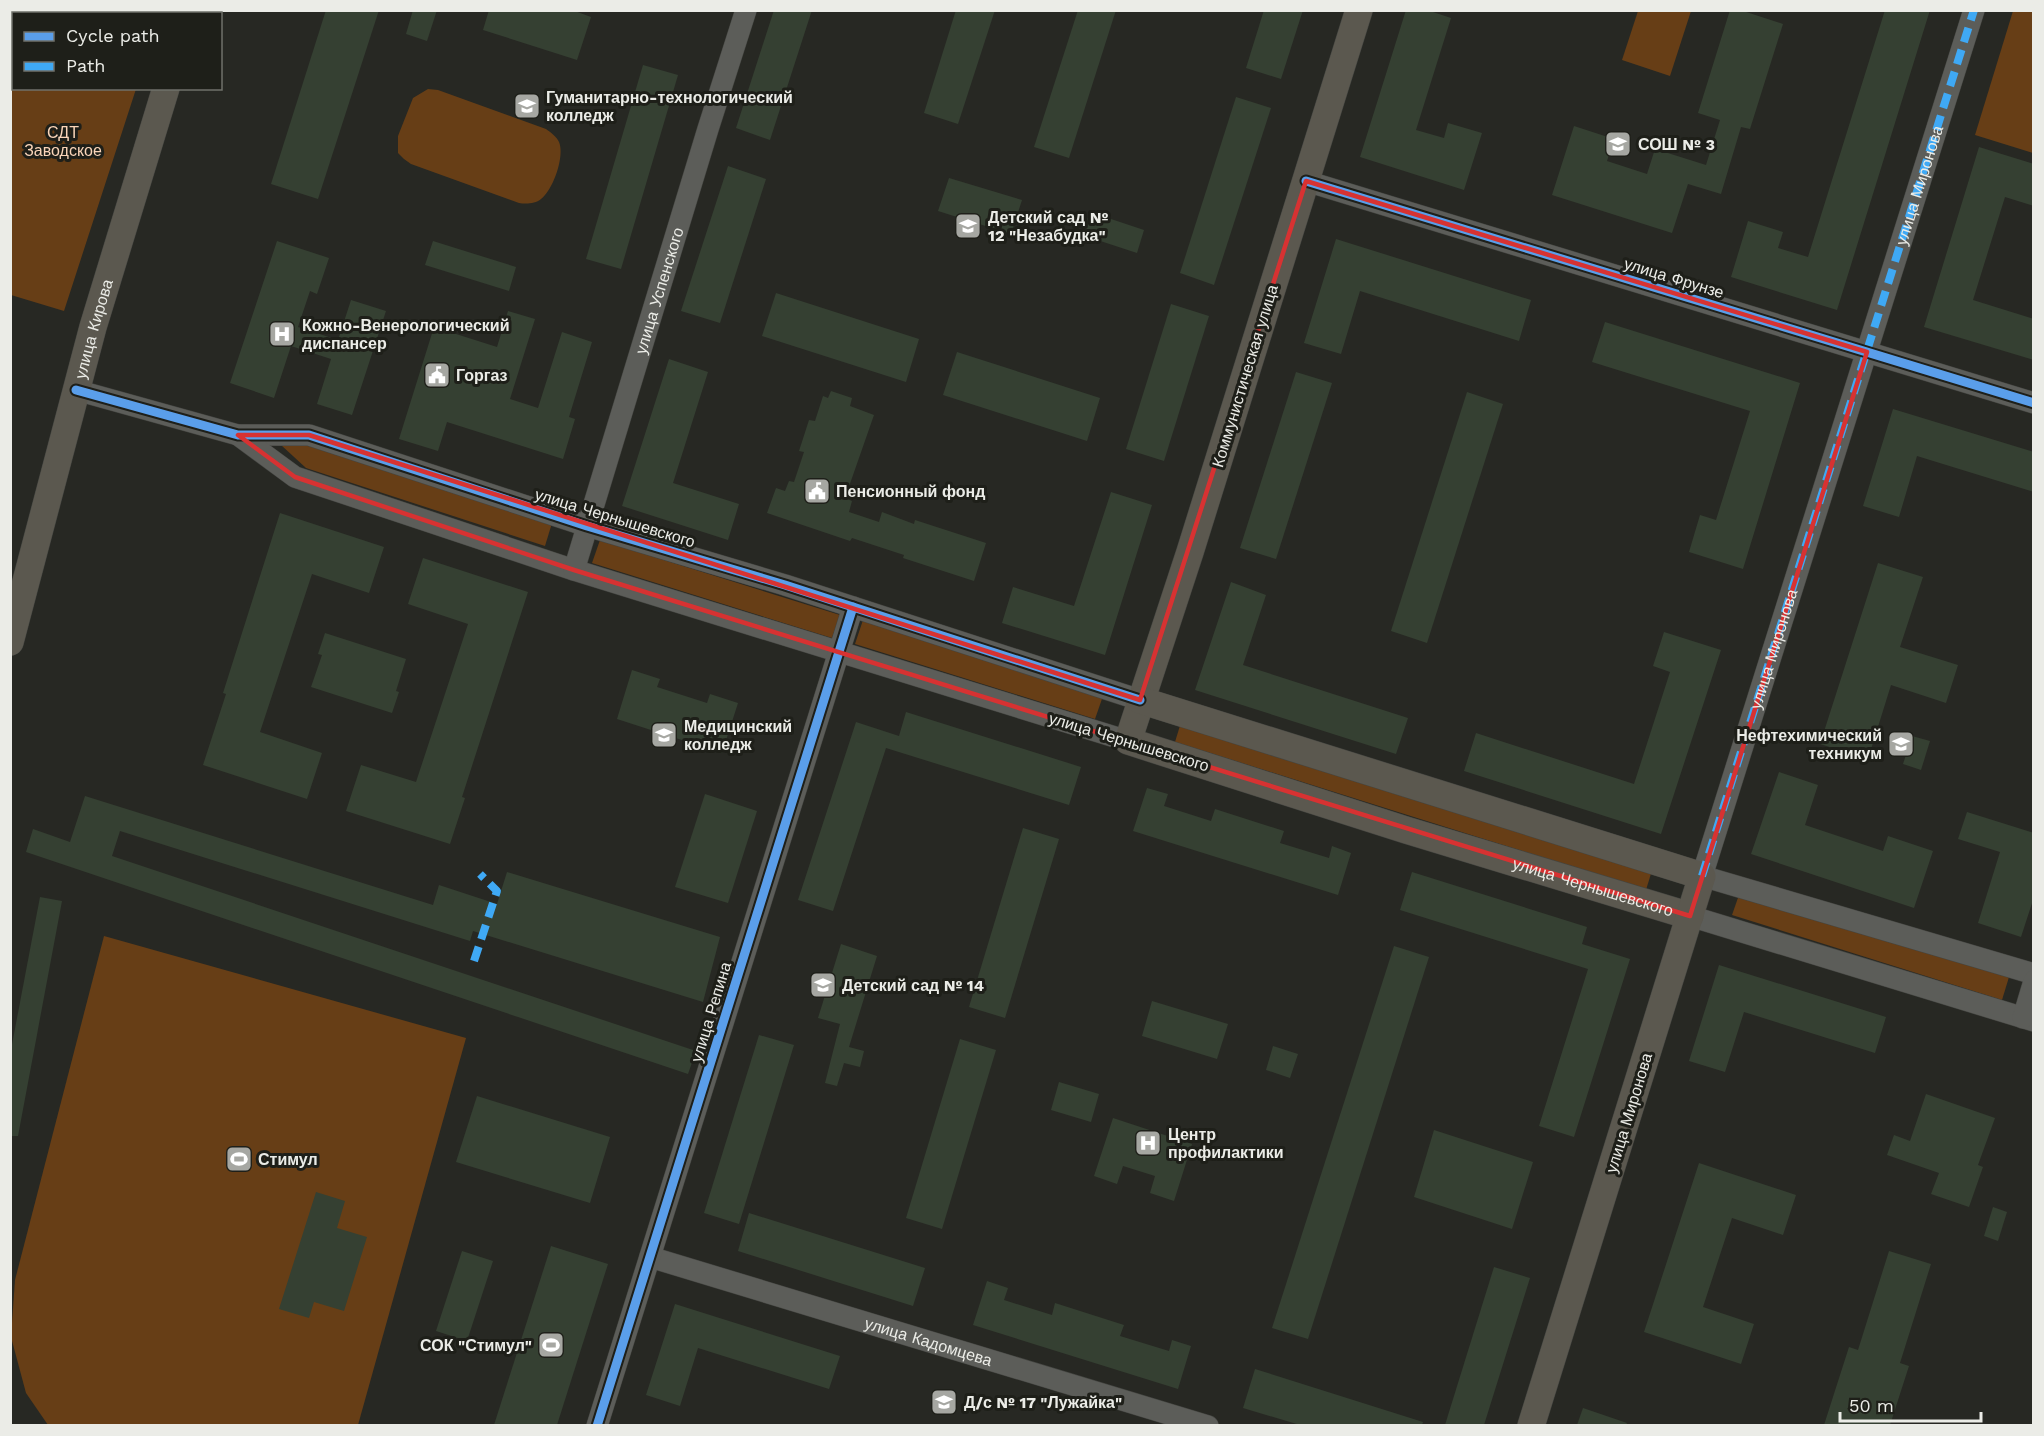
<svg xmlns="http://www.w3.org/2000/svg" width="2044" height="1436" font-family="'Work Sans',sans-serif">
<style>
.green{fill:#673e16}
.building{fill:#354032}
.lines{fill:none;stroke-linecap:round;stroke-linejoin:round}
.minor-casing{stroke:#444541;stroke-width:22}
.major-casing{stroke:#444541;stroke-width:28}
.minor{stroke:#5c5d59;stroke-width:21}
.major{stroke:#5b584f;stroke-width:27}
.quiet{stroke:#3fa9f5;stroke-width:8;stroke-dasharray:15 8;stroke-linecap:butt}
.cycleway-casing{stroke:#1e1f19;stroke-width:13}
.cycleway{stroke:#5a9eea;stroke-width:9}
.marked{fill:none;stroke:#d73232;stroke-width:4.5;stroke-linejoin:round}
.labels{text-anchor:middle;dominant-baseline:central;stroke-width:6;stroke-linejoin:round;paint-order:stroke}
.poi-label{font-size:16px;font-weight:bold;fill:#ebece7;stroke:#1e1f19;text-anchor:start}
.park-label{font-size:16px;fill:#fad5b9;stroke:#1e1f19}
.street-label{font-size:16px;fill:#ebece7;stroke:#1e1f19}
</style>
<rect width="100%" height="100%" fill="#272823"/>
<g class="green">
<polygon points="10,11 161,11 160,14 14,14 14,88 136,89 64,311 11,295"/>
<polygon points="1638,11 1691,11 1670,76 1622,60"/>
<polygon points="2013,11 2033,11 2033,153 1975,135"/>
<path d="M 428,89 L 438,90 L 546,129 C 550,132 557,137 559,142 C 565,156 553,190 541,199 C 535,204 526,204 519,203 L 411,164 L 404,159 L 398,153 L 398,136 L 413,98 Z"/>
<polygon points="281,445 313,445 552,523 545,546 306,468"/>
<polygon points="600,540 840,615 832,638 592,563"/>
<polygon points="863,620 1103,696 1095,719 855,644"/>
<polygon points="1182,719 1653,867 1646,890 1175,742"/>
<polygon points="1740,892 2009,977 2002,1000 1732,915"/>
<polygon points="104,936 466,1038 358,1425 48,1425 26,1393 11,1337 15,1280"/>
</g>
<g class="building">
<polygon points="326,10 379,10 318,199 271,184"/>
<polygon points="413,10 437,10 427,41 406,34"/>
<polygon points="489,10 572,10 591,17 577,60 483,30"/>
<polygon points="774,10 812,10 770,140 736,128"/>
<polygon points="956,10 995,10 958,124 924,113"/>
<polygon points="1078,10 1116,10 1069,158 1034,147"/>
<polygon points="1264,10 1303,10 1281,79 1246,68"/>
<polygon points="1406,10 1427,10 1451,18 1416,130 1444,138 1448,123 1482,133 1464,190 1360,157"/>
<polygon points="1730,10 1740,10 1783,24 1750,129 1741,127 1721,194 1688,184 1672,233 1552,195 1574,126 1614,139 1607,161 1647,174 1655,149 1706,165 1720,120 1698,113"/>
<polygon points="1885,10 1930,10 1837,310 1731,277 1748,221 1783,232 1778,248 1808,257"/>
<polygon points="643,65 678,75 621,269 586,259"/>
<polygon points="1236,97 1271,108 1214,285 1180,273"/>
<polygon points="1979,147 2034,164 2034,206 2005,197 1973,300 2034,319 2034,360 1924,327"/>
<polygon points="728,166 766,179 720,323 681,311"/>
<polygon points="949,178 1022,200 1011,234 938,211"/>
<polygon points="1090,212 1144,230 1137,253 1082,235"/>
<polygon points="1336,239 1531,300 1519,341 1360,291 1341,354 1304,343"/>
<polygon points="277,241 329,258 317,294 310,291 298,327 338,340 351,300 386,311 352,415 317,404 331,359 291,346 274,398 230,383"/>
<polygon points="433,241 516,267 509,291 425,265"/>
<polygon points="776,293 919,339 906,382 762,336"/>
<polygon points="1171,304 1209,316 1164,461 1126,449"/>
<polygon points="508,311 535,319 510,399 538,408 562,332 592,342 569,417 575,419 563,459 447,422 438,451 399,439 434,327 497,347"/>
<polygon points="1605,322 1800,383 1743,569 1689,552 1700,515 1716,520 1750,411 1592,362"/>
<polygon points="957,352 1100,398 1087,441 943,395"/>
<polygon points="669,359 708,372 673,483 739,504 728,540 622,506"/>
<polygon points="1296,372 1332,383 1276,559 1240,548"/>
<polygon points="831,391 852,398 850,406 874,415 845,498 852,501 849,512 879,522 882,512 914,524 915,520 986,543 974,581 903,558 904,555 852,538 850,541 767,513 776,488 785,491 789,481 794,482 804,452 799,451 809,420 815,421 823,396 828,398"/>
<polygon points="1467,392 1503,404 1427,643 1391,631"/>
<polygon points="1893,409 2034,452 2034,492 1917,456 1899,517 1863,506"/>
<polygon points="1111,492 1152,505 1105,655 1002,623 1013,587 1074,606"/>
<polygon points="280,513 384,547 369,593 312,574 260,732 322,753 307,799 203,765 226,694 223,693"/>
<polygon points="423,558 528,592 462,797 465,798 450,844 346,811 361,765 416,782 468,624 408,604"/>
<polygon points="1878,563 1923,577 1900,647 1958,665 1946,703 1891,685 1868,759 1820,744"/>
<polygon points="1231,582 1266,595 1243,665 1408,718 1396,754 1195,690"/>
<polygon points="1664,632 1721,650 1661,834 1464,771 1476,733 1634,784 1670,672 1653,666"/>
<polygon points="325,633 406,659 396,691 399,692 392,713 311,687 322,655 318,654"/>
<polygon points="632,670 660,679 657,687 707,703 710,694 738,703 722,753 617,719"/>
<polygon points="906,712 1081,767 1069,805 886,748 833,911 798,900 856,722 899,736"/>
<polygon points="1912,736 1930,741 1921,770 1903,764"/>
<polygon points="1779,772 1818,785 1805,825 1883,851 1888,836 1933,851 1914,908 1751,854"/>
<polygon points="1147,788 1168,794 1164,806 1211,821 1215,809 1284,831 1280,843 1329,858 1332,846 1351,853 1338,895 1133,831"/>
<polygon points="705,794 757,811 728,903 675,887"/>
<polygon points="85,796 433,905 439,885 497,904 507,872 720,937 703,1002 473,931 470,941 120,831 112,856 696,1051 688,1074 26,852 33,829 70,842"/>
<polygon points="1967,812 2034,833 2034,897 2021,937 1978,923 2000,852 1958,839"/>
<polygon points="1023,828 1059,839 1005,1018 969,1007"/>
<polygon points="1412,872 1587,927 1582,944 1630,959 1574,1137 1539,1126 1588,969 1400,910"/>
<polygon points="40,897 62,901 18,1136 10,1136 10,1055"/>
<polygon points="841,944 877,956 849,1047 864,1051 860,1067 844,1063 837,1086 825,1083 840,1024 818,1018"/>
<polygon points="1394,946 1429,957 1308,1339 1272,1328"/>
<polygon points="1719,965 1886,1017 1875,1053 1744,1012 1725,1072 1689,1061"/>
<polygon points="1152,1001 1228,1024 1217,1059 1142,1036"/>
<polygon points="759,1035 794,1045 739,1224 704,1213"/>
<polygon points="960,1039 996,1050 942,1229 906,1218"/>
<polygon points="1273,1046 1298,1054 1290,1078 1266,1070"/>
<polygon points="1059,1082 1099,1094 1091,1122 1051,1110"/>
<polygon points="1926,1094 1995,1118 1978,1165 1983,1167 1969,1207 1931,1194 1939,1173 1887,1155 1894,1135 1910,1141"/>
<polygon points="477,1096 610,1137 590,1203 456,1162"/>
<polygon points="1113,1118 1192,1144 1174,1201 1150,1193 1155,1176 1123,1166 1117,1184 1094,1176"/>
<polygon points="1434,1130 1533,1162 1512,1229 1414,1197"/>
<polygon points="1699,1163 1796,1195 1783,1235 1732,1218 1703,1307 1754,1324 1741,1364 1644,1332"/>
<polygon points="316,1192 345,1201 337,1228 367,1237 344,1311 314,1302 309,1318 279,1309"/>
<polygon points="1993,1207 2007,1212 1998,1241 1984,1236"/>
<polygon points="749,1213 925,1268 913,1306 738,1251"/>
<polygon points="551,1246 608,1264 557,1425 494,1425"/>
<polygon points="462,1251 493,1261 467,1341 436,1331"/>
<polygon points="1889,1251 1931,1264 1900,1363 1909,1366 1890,1425 1824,1425 1849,1347 1858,1350"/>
<polygon points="1494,1267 1530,1278 1484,1425 1445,1425"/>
<polygon points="987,1281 1008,1288 1004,1300 1052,1315 1055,1303 1124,1325 1120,1336 1169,1351 1172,1340 1191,1346 1178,1389 973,1325"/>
<polygon points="675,1304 840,1356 829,1389 698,1348 680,1406 646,1395"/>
<polygon points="1255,1369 1423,1422 1422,1425 1300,1425 1243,1408"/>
<polygon points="1583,1408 1627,1423 1626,1425 1577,1425"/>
</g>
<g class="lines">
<defs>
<g id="minor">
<polyline points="1974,10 1702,876 2034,974"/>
<polyline points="1306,181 2034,403"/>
<polyline points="76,390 238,435 309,435 587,526 785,585 1140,700"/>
<polyline points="238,435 295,477 574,570 1128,741"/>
<path id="s1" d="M 574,570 L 708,129 L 746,10"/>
<polyline points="1690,916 2034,1021"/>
<polyline points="2023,1018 2034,981"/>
<path id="s2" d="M 650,1257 L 1208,1426"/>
<polyline points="597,1426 853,607"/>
</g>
<g id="major">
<path id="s3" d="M 1359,10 L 1190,552 L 1128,741 L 1406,830 L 1690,916"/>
<polyline points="189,14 190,10"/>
<path id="s4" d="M 10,642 L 93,327 L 166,88"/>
<polyline points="1140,700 1702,876 1531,1426"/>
</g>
</defs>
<use href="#minor" class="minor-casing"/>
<use href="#major" class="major-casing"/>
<use href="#minor" class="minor"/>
<use href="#major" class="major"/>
<g class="quiet">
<path id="s5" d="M 1702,876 L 1974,10"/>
<polyline points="474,961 497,891 480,874"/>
</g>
<defs>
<g id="cycleway">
<polyline points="1306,181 2034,403"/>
<polyline points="76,390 238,435 309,435 587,526 785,585 1140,700"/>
<polyline points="597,1426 853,607"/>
</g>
</defs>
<use href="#cycleway" class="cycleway-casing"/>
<use href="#cycleway" class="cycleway"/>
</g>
<path class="marked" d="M 1306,181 L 1867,352 L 1690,916 L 574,570 L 295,477 L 238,435 L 309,435 L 1140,700 Z"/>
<defs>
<symbol id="university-square" viewBox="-11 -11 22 22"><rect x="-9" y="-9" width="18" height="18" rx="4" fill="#a6a7a2" stroke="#1e1f19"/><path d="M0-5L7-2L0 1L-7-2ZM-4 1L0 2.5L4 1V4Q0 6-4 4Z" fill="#fff"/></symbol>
<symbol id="school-square" viewBox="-11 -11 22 22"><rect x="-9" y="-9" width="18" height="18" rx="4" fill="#a6a7a2" stroke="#1e1f19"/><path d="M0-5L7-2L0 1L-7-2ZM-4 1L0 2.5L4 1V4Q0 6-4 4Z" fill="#fff"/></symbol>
<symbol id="hospital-square" viewBox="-11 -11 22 22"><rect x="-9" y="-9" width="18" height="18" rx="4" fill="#a6a7a2" stroke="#1e1f19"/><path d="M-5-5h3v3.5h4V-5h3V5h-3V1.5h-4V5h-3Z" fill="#fff"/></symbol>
<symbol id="civic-square" viewBox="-11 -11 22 22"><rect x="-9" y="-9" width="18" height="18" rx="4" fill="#a6a7a2" stroke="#1e1f19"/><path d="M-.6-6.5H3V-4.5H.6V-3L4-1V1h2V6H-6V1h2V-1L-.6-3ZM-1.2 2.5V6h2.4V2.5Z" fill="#fff"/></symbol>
<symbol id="stadium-square" viewBox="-11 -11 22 22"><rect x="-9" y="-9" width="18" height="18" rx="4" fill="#a6a7a2" stroke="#1e1f19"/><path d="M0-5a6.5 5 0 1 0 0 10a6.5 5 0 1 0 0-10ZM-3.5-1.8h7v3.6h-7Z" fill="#fff"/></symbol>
</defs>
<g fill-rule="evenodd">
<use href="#university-square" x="512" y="91" width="30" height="30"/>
<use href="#school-square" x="1603" y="129" width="30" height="30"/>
<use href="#school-square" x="953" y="211" width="30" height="30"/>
<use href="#hospital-square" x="267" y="319" width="30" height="30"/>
<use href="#civic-square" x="422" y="360" width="30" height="30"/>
<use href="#civic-square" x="802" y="476" width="30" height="30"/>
<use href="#university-square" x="649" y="720" width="30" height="30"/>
<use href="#university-square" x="1886" y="729" width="30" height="30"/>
<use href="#school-square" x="808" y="970" width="30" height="30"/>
<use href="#hospital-square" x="1133" y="1128" width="30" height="30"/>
<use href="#stadium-square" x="224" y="1144" width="30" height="30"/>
<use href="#stadium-square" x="536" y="1330" width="30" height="30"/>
<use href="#school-square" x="929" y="1387" width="30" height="30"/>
</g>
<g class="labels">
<g class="poi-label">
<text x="546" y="97">Гуманитарно-технологический<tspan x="546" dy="18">колледж</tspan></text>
<text x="1638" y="144">СОШ № 3</text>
<text x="988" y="217">Детский сад №<tspan x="988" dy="18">12 "Незабудка"</tspan></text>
<text x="302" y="325">Кожно-Венерологический<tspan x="302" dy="18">диспансер</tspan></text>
<text x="456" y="375">Горгаз</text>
<text x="836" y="491">Пенсионный фонд</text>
<text x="684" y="726">Медицинский<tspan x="684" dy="18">колледж</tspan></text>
<text x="1882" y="735" text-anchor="end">Нефтехимический<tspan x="1882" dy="18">техникум</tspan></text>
<text x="842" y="985">Детский сад № 14</text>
<text x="1168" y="1134">Центр<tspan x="1168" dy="18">профилактики</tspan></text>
<text x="258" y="1159">Стимул</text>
<text x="532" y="1345" text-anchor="end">СОК "Стимул"</text>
<text x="964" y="1402">Д/с № 17 "Лужайка"</text>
</g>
<g class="park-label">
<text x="63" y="132">СДТ<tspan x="63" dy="18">Заводское</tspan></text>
</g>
<g class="street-label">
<text stroke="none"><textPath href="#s5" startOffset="724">улица Миронова</textPath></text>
<text transform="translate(1674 278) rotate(17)">улица Фрунзе</text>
<text stroke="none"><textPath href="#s1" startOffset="292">улица Успенского</textPath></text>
<text stroke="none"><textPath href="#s4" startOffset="324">улица Кирова</textPath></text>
<text transform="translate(1245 376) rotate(-73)">Коммунистическая улица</text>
<text transform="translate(615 518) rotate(17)">улица Чернышевского</text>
<text stroke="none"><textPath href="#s5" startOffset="238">улица Миронова</textPath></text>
<text transform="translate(1129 742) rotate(17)">улица Чернышевского</text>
<text stroke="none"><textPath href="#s3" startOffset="1254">улица Чернышевского</textPath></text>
<text transform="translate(711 1012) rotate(-73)">улица Репина</text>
<text transform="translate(1629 1113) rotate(-73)">улица Миронова</text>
<text stroke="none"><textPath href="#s2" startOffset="291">улица Кадомцева</textPath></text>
</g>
</g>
<rect width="2044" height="1436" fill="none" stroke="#ebece7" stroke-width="24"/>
<rect x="12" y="12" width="210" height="78" fill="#1e1f19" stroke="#70716b" stroke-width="1.5"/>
<rect x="24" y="32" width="30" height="9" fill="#5a9eea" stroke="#70716b" stroke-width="1.5"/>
<text x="66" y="42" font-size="18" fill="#ebece7">Cycle path</text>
<rect x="24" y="62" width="30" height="9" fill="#3fa9f5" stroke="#70716b" stroke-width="1.5"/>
<text x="66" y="72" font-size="18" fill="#ebece7">Path</text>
<path d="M1840 1412v9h141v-9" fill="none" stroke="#ebece7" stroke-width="3"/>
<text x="1849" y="1412" font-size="18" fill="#ebece7" stroke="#1e1f19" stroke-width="4.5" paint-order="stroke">50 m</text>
</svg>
